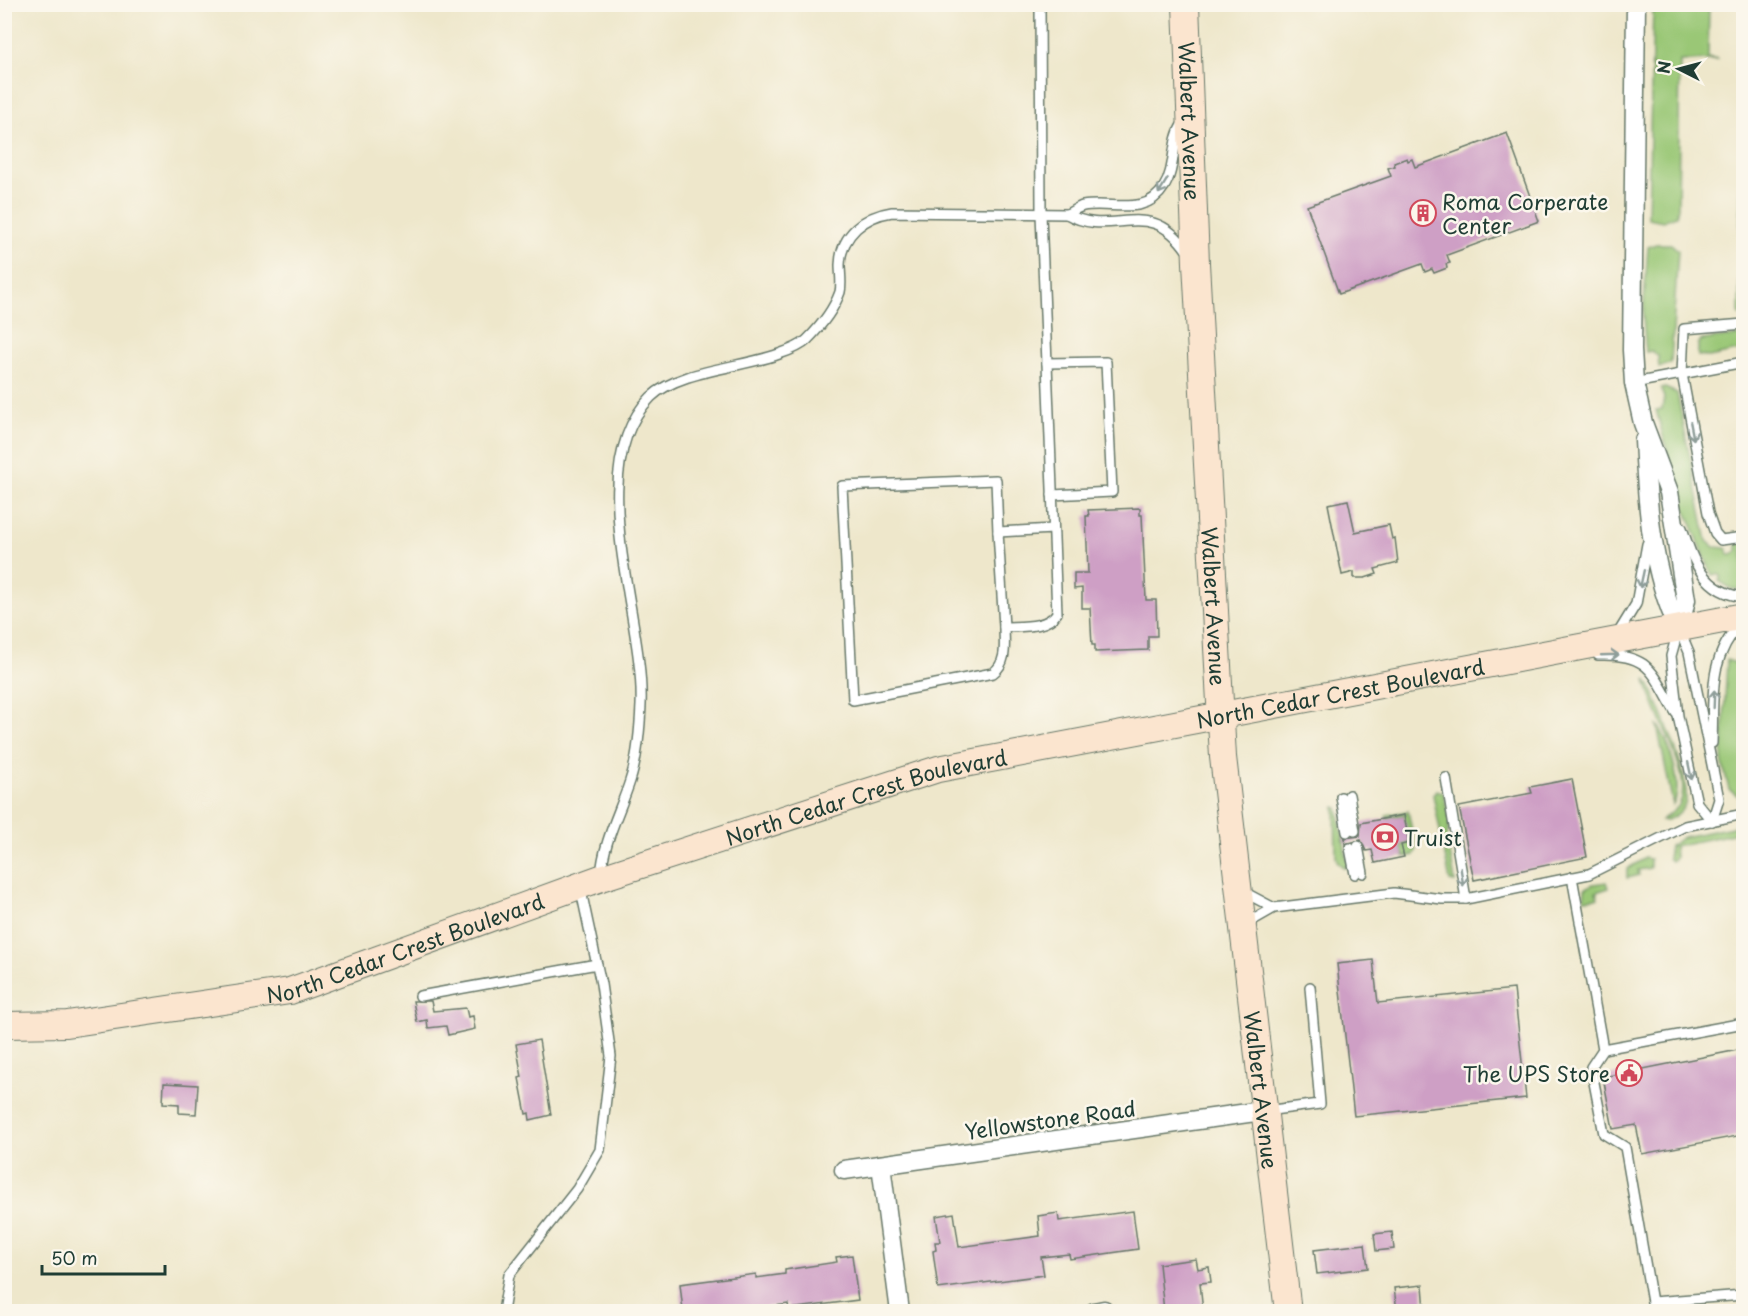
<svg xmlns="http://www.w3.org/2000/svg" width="1748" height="1316" font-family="'Playpen Sans',sans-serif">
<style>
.green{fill:#9ac776;stroke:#5c8255;stroke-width:1.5}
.building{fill:#ce9fc5}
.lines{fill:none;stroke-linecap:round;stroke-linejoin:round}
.lane-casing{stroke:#677869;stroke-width:12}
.street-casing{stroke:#677869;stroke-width:21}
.secondary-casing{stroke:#677869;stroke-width:28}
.lane{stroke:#fff;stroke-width:9}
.street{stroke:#fff;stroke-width:18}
.secondary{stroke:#fbe5cf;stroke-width:26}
.oneway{stroke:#8f9e9a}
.labels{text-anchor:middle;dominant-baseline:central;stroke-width:5;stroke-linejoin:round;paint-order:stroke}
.street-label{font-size:21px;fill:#1f3d34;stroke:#fbf7ec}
.poi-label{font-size:21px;fill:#1f3d34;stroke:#fbf7ec;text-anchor:start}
</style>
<rect width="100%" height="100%" fill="#fbf7ec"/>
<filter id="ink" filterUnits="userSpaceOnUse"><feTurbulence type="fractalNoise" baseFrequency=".0167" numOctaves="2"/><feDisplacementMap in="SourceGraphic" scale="12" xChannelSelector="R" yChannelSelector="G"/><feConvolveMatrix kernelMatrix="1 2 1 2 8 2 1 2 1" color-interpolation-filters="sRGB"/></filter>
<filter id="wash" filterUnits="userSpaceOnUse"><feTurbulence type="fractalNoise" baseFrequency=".008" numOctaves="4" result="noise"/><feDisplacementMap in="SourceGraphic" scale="24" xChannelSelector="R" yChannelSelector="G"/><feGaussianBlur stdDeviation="1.35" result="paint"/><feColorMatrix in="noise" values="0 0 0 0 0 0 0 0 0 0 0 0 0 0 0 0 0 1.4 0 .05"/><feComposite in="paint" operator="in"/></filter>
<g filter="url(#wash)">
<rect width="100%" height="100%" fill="#eee7cb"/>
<g class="green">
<polygon points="1653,5 1709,5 1708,58 1718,60 1680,61 1678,207 1676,216 1663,221 1648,218"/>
<polygon points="1743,80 1744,315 1739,315 1742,81"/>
<polygon points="1656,244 1671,244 1678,250 1671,363 1659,368 1658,356 1651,351 1646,352 1643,317 1648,247"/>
<polygon points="1743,335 1743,350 1709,357 1698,356 1698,344 1702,340"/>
<polygon points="1665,388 1677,393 1707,541 1714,547 1726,548 1729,555 1732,555 1737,551 1737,544 1743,542 1743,589 1732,589 1719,581 1721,576 1718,574 1712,575 1678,491 1656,410 1662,409 1664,398 1661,389"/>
<polygon points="1743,655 1743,799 1729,790 1722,760 1727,660 1736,663 1740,656"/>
<path d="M 1646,679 L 1650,685 C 1661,713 1688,770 1686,798 C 1686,810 1675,817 1665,821 L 1661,820 C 1668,815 1675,812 1679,805 C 1696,775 1650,710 1646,679 Z"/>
<path d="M 1657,725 C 1669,738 1684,788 1673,805 Z"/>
<polygon points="1436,790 1443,792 1450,821 1447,835 1455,882 1450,881 1433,795"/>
<polygon points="1335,807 1338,808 1348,866 1345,868 1338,863 1336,857"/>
<polygon points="1408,811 1416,851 1414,855 1404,857 1401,845 1409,843 1404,815 1387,818 1386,815"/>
<polygon points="1743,825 1743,832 1674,846 1675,858 1671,861 1668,858 1670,846 1683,837"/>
<polygon points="1645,858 1650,859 1650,868 1638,870 1639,875 1627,878 1627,869"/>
<polygon points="1607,882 1609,888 1596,892 1598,898 1584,899 1585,889 1593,884"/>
</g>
<g id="blocks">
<g class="building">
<polygon points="1507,133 1539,221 1447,255 1450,263 1446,264 1447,268 1434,273 1432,269 1425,272 1422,264 1339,294 1307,206 1391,176 1388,168 1395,166 1394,163 1407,158 1408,161 1412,159 1415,167"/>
<polygon points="1348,500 1355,532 1389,525 1392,539 1395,538 1398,563 1375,569 1377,574 1365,578 1354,578 1354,572 1342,575 1328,504"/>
<polygon points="1140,508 1140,515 1142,515 1146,600 1156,600 1157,636 1148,636 1148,650 1095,652 1095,645 1092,645 1090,608 1082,608 1082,588 1074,589 1074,573 1088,573 1086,516 1089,516 1088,510"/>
<polygon points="1572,779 1587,857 1474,880 1459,807 1532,793 1530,787"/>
<polygon points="1404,815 1409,843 1401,845 1404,857 1375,863 1372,850 1366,851 1361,840 1345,844 1344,838 1360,836 1361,823"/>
<polygon points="1373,960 1378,1003 1514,989 1526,1098 1354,1116 1337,964"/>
<polygon points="413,1001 431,1001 433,1011 466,1008 468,1017 473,1016 475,1029 448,1035 446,1026 428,1028 427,1020 417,1022"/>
<polygon points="539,1040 551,1115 530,1120 529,1113 526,1114 519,1078 522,1077 516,1044"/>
<polygon points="1743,1049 1743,1135 1642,1154 1636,1125 1613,1129 1603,1077"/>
<polygon points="164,1083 198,1085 196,1114 179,1113 179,1104 163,1103"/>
<polygon points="1133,1211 1138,1249 1070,1259 1069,1254 1041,1257 1044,1275 938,1289 933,1251 936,1250 935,1242 940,1242 936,1216 954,1213 959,1247 1040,1236 1038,1216 1058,1213 1059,1221"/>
<polygon points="1392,1232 1394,1249 1376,1251 1374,1234"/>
<polygon points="1365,1244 1368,1268 1317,1274 1314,1250"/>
<polygon points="852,1255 858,1300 789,1309 788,1304 760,1308 761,1311 683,1311 680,1284 756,1274 756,1278 785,1274 785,1270 837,1262 836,1257"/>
<polygon points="1196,1259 1198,1269 1209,1267 1211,1282 1200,1283 1203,1311 1164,1311 1159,1264"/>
<polygon points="1423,1285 1425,1311 1397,1311 1394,1288"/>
</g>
</g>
</g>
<g filter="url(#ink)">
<use href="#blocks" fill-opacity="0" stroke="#677869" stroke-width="1.5"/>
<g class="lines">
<defs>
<g id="lane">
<path d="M 1040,4 L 1041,214 L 1057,613 C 1046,629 1021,626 1004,627 L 998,532 L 1053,529"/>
<path d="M 1067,214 C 1072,212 1078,207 1083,206 C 1112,201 1146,217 1164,187 C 1176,168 1171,142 1182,125"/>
<polyline points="1744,324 1684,329 1682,374 1708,513 1715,533 1721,540 1744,537"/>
<polyline points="1047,363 1106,362 1112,492 1052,495"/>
<polyline points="1634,383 1744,362"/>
<path d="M 1682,528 C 1693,561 1704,593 1744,597"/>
<path d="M 998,532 L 996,480 L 842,486 L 853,700 L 993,673 C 1008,662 1004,643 1004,627"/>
<polyline points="1678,631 1671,656 1678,716 1697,803 1712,821"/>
<polyline points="1680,631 1689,652 1719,799 1712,821"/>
<polyline points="1617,635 1636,604 1647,544"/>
<path d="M 1598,655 C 1650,653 1652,672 1676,713"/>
<path d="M 1712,743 C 1714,697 1707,659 1741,623"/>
<polyline points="1446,778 1466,899"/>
<polyline points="1349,795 1355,831"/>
<polyline points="1341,797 1347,832"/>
<polyline points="1358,846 1363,873"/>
<polyline points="1350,848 1355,874"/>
<path d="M 601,876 C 603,842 620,812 630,781 C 638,757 640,729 641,705 C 645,617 580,468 651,397 C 679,370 741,368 779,354 C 788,351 800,347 807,340 C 820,327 834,309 840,292 C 842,284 840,273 840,265 C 841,234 865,216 892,212 L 1067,214 C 1113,240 1149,194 1188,252"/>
<polyline points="1572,877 1603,1049 1591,1067 1604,1134 1625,1147 1652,1302 1744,1295"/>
<polyline points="1242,891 1274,908"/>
<polyline points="1248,928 1253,920 1274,908 1394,893 1442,899 1466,899 1589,874 1685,826 1744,814"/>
<polyline points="420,996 597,964"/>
<polyline points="1603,1049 1744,1023"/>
<polyline points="1265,1111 1320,1104 1310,987"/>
<polyline points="503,1312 509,1275 577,1189 600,1150 611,1056 601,984 580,886"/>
</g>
<g id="street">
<polyline points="1636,4 1632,350 1634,383 1643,423 1669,492 1686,600 1679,629"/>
<path d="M 1644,440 C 1647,502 1651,572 1679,629"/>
<polyline points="881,1165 900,1312"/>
<polyline points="844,1170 1262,1111"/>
<polyline points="1094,1312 1104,1310"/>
</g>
<g id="secondary">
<path id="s1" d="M 1186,4 L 1196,263 L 1223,757 L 1288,1312"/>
<path id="s2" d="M 4,1025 L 67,1024 L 290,991 L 601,878 L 938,769 L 1744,616"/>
</g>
</defs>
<use href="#lane" class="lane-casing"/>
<use href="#street" class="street-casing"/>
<use href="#secondary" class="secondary-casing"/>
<use href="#lane" class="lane"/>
<use href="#street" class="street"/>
<use href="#secondary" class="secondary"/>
</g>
<defs><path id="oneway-shaft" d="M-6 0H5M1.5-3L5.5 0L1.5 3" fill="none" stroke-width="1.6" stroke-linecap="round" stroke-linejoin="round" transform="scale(1.5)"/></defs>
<g class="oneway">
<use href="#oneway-shaft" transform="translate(1163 186) rotate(121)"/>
<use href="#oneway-shaft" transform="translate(1692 431) rotate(79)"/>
<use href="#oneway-shaft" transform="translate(1642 579) rotate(102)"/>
<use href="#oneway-shaft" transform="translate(1610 655) rotate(-2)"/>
<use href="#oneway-shaft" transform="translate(1714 699) rotate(-88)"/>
<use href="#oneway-shaft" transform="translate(1690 771) rotate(78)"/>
<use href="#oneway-shaft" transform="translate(1462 877) rotate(81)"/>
</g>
</g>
<defs>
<symbol id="building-ring" viewBox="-11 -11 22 22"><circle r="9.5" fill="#fbf7ec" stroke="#d1495b" stroke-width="1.5"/><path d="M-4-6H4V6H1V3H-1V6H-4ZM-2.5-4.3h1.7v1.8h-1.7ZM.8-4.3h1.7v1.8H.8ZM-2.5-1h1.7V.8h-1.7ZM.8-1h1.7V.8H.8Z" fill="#d1495b"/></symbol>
<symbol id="bank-ring" viewBox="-11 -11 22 22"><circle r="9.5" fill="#fbf7ec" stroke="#d1495b" stroke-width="1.5"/><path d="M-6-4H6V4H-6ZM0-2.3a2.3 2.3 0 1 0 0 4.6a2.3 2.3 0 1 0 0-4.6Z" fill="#d1495b"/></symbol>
<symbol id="civic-ring" viewBox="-11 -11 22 22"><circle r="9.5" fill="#fbf7ec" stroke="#d1495b" stroke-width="1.5"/><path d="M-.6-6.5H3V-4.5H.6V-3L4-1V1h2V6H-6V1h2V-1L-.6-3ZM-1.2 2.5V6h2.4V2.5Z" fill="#d1495b"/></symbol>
</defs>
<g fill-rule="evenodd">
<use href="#building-ring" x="1408" y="198" width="30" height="30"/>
<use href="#bank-ring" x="1370" y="822" width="30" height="30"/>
<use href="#civic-ring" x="1614" y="1058" width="30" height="30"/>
</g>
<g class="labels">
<g class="street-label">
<text stroke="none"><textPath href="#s1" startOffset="117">Walbert Avenue</textPath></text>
<text stroke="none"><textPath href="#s1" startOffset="603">Walbert Avenue</textPath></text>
<text stroke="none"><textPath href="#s2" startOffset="1383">North Cedar Crest Boulevard</textPath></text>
<text stroke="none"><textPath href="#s2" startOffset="897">North Cedar Crest Boulevard</textPath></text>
<text stroke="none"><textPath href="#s2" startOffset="411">North Cedar Crest Boulevard</textPath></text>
<text stroke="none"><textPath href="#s1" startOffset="1089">Walbert Avenue</textPath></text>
<text transform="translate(1050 1119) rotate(-8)">Yellowstone Road</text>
</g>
<g class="poi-label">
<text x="1442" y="201">Roma Corperate<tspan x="1442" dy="24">Center</tspan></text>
<text x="1404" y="837">Truist</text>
<text x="1610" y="1073" text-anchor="end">The UPS Store</text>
</g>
</g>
<rect width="1748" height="1316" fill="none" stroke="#fbf7ec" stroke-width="24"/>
<g transform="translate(1679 69) rotate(276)" stroke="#fbf7ec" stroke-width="4.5" paint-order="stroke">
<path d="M0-4.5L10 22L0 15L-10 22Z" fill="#1f3d34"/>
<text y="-9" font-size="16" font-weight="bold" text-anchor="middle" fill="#1f3d34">N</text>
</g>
<path d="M42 1265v9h123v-9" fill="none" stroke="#1f3d34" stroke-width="3"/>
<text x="51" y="1265" font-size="18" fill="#1f3d34" stroke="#fbf7ec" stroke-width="4.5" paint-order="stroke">50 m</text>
</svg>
